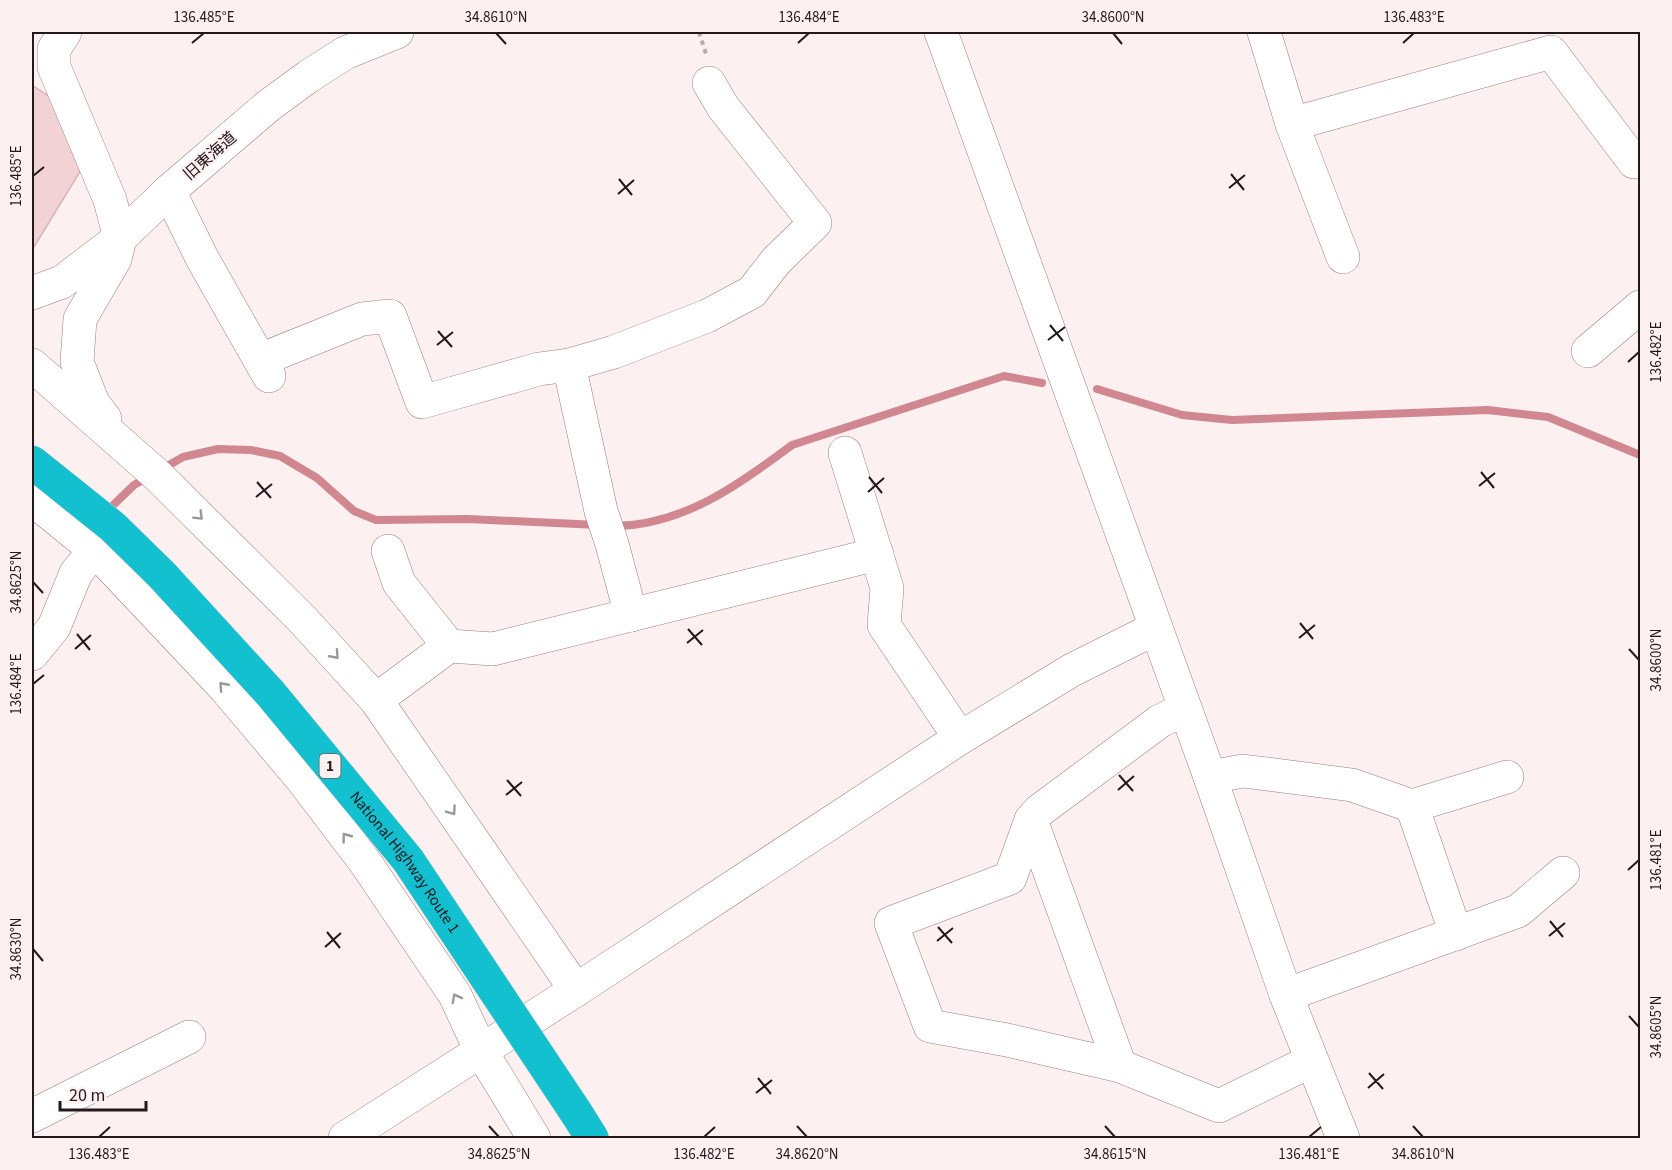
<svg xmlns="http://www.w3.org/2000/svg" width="1672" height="1170" font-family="'Source Sans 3','Noto Sans JP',sans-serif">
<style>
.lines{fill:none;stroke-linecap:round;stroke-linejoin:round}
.stream{stroke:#d0878f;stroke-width:8}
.building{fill:#f3d2d5;stroke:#d4b4b6;stroke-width:1.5}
.minor-casing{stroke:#9c7e80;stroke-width:34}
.highway-casing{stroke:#d3d1d1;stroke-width:34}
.path{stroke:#b8abac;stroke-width:4;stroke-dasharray:4.5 4.5;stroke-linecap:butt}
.minor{stroke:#fff;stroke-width:33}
.highway{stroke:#13c0cf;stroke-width:33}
.highway-bridge-casing{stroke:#d3d1d1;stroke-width:34;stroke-linecap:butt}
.highway-bridge{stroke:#13c0cf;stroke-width:33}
.oneway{stroke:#9c9898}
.ticks{fill:none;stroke:#24191a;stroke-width:2}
.labels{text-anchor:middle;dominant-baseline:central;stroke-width:4.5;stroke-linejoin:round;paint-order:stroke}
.shield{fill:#fdf0f1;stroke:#655a5a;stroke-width:1.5}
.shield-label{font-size:15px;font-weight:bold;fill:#24191a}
.street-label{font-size:16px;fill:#24191a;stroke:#fdf0f1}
.neatline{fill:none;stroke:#24191a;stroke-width:2}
.ticks-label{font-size:15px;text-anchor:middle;fill:#24191a}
</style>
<rect width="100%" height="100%" fill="#fdf0f1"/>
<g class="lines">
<g class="stream">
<polyline points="1097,389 1182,415 1232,420 1488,410 1548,417 1640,455"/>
<polyline points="162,469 183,457 218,449 251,450 280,456 317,478 354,511 376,520 468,519 598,525"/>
<polyline points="105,513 134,485 148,477"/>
<path d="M 613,526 C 682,526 739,485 792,445 L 1004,376 L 1042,383"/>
</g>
</g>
<polygon class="building" points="32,85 57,102 84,165 34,247 32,248"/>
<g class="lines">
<defs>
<g id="minor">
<polyline points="65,32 54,49 54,67 110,200 120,238 115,259 80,319 77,362 93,403 105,419"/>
<polyline points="941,32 1210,777 1286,995 1343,1138"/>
<polyline points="1264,32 1292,124 1343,257"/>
<polyline points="1292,124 1551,52 1634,162"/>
<polyline points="169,191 202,258 269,376"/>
<polyline points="32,293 62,282 120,238 169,191 268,106 309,76 345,53 397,32"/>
<polyline points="1588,351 1640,307"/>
<polyline points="260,360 362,319 390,316 422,402 539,369 569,365 614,352 707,316 752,292 776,261 815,223 723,107 709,83"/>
<polyline points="32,365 157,475 302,619 376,700 576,990"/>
<polyline points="569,365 601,511 612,544 631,615"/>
<polyline points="845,453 887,588 884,625 960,738"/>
<polyline points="32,499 95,550 225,688 301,778 365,862 455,995 481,1051 534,1138"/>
<polyline points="388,551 399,583 449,646"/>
<polyline points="32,654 54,627 76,573 95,550"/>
<polyline points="376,700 449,646 493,649 877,554"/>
<polyline points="1185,709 1160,721 1039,811 1031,820 1010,878 891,923 930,1026 1007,1040 1120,1066 1219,1106 1311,1061"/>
<polyline points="1210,777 1243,771 1352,785 1412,806 1507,777"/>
<polyline points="1412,806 1456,934"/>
<polyline points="1031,820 1120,1066"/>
<polyline points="1286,995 1518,911 1563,873"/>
<polyline points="32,1116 189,1037"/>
<polyline points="345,1138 576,990 960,738 1072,670 1156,628"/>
</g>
<polyline id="highway" points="577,1114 592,1138"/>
</defs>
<use href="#minor" class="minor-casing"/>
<use href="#highway" class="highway-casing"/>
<polyline class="path" points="699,32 706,54"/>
<use href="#minor" class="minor"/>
<use href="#highway" class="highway"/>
<defs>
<g id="highway-bridge">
<path id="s1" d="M 32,462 L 113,527 L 162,575 L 271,694 L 408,860 L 577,1114"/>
</g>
</defs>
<use href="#highway-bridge" class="highway-bridge-casing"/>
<use href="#highway-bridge" class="highway-bridge"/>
</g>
<defs><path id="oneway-chevron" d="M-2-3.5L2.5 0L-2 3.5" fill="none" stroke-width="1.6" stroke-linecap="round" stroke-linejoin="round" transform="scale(1.5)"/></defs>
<g class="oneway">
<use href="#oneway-chevron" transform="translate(199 516) rotate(45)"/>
<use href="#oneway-chevron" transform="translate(335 655) rotate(48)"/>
<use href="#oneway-chevron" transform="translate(223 686) rotate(-132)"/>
<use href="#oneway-chevron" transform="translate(452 811) rotate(55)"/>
<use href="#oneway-chevron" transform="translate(346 837) rotate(-127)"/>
<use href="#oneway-chevron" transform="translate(456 998) rotate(-118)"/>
</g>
<path class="ticks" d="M 496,33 L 506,44M 1113,33 L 1122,44M 192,43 L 204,33M 798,43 L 809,33M 1403,43 L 1414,33M 1231,174 L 1244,190M 33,176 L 44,167M 619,179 L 632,195M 1229,188 L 1245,175M 618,194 L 634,180M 1050,325 L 1063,341M 438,331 L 452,347M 1048,340 L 1065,327M 437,345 L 453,332M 1628,362 L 1639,352M 1481,472 L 1494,488M 869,477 L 882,493M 257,482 L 271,498M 1479,486 L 1495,473M 868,492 L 884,478M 256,497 L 272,484M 33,582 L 43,593M 1300,623 L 1313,639M 688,629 L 702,645M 77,634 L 90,650M 1299,638 L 1315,625M 687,643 L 703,630M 75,649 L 91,635M 1629,649 L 1639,660M 33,684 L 44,675M 1119,775 L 1133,791M 507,780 L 521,796M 1118,790 L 1134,776M 506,795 L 522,782M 1628,870 L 1639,860M 1550,921 L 1563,937M 938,927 L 952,943M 327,932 L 340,948M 1549,936 L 1565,923M 937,941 L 953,928M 325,947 L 341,933M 33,949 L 43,961M 1629,1016 L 1639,1027M 1369,1073 L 1383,1089M 758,1078 L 771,1094M 1368,1088 L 1384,1074M 756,1093 L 772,1080M 489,1126 L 499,1137M 797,1126 L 807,1137M 1105,1126 L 1115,1137M 1413,1126 L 1423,1137M 99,1137 L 110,1127M 704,1137 L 715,1127M 1309,1137 L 1321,1127"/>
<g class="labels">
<rect class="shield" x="319.5" y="754" width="21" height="24" rx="4.5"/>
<g class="shield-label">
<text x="330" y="766">1</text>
</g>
<g class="street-label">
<text transform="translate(210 156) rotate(-41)">旧東海道</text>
<text stroke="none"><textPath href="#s1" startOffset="549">National Highway Route 1</textPath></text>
</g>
</g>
<rect width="1672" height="1170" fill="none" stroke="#fdf0f1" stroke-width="66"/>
<path d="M60 1101v9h86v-9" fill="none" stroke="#24191a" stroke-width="3"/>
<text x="69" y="1101" font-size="18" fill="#24191a" stroke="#fdf0f1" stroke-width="4.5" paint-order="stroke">20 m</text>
<rect x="33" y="33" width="1606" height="1104" class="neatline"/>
<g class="ticks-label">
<text x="204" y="22">136.485°E</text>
<text x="496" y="22">34.8610°N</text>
<text x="809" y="22">136.484°E</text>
<text x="1113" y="22">34.8600°N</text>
<text x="1414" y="22">136.483°E</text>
<text transform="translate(16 176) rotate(-90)" y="5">136.485°E</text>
<text transform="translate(1656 352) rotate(-90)" y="5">136.482°E</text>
<text transform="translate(16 582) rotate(-90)" y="5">34.8625°N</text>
<text transform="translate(1656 660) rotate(-90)" y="5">34.8600°N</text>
<text transform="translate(16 684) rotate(-90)" y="5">136.484°E</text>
<text transform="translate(1656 860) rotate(-90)" y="5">136.481°E</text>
<text transform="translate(16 949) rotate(-90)" y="5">34.8630°N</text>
<text transform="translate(1656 1027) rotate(-90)" y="5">34.8605°N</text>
<text x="99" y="1159">136.483°E</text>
<text x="499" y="1159">34.8625°N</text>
<text x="704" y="1159">136.482°E</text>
<text x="807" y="1159">34.8620°N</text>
<text x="1115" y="1159">34.8615°N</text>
<text x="1309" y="1159">136.481°E</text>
<text x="1423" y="1159">34.8610°N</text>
</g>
</svg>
